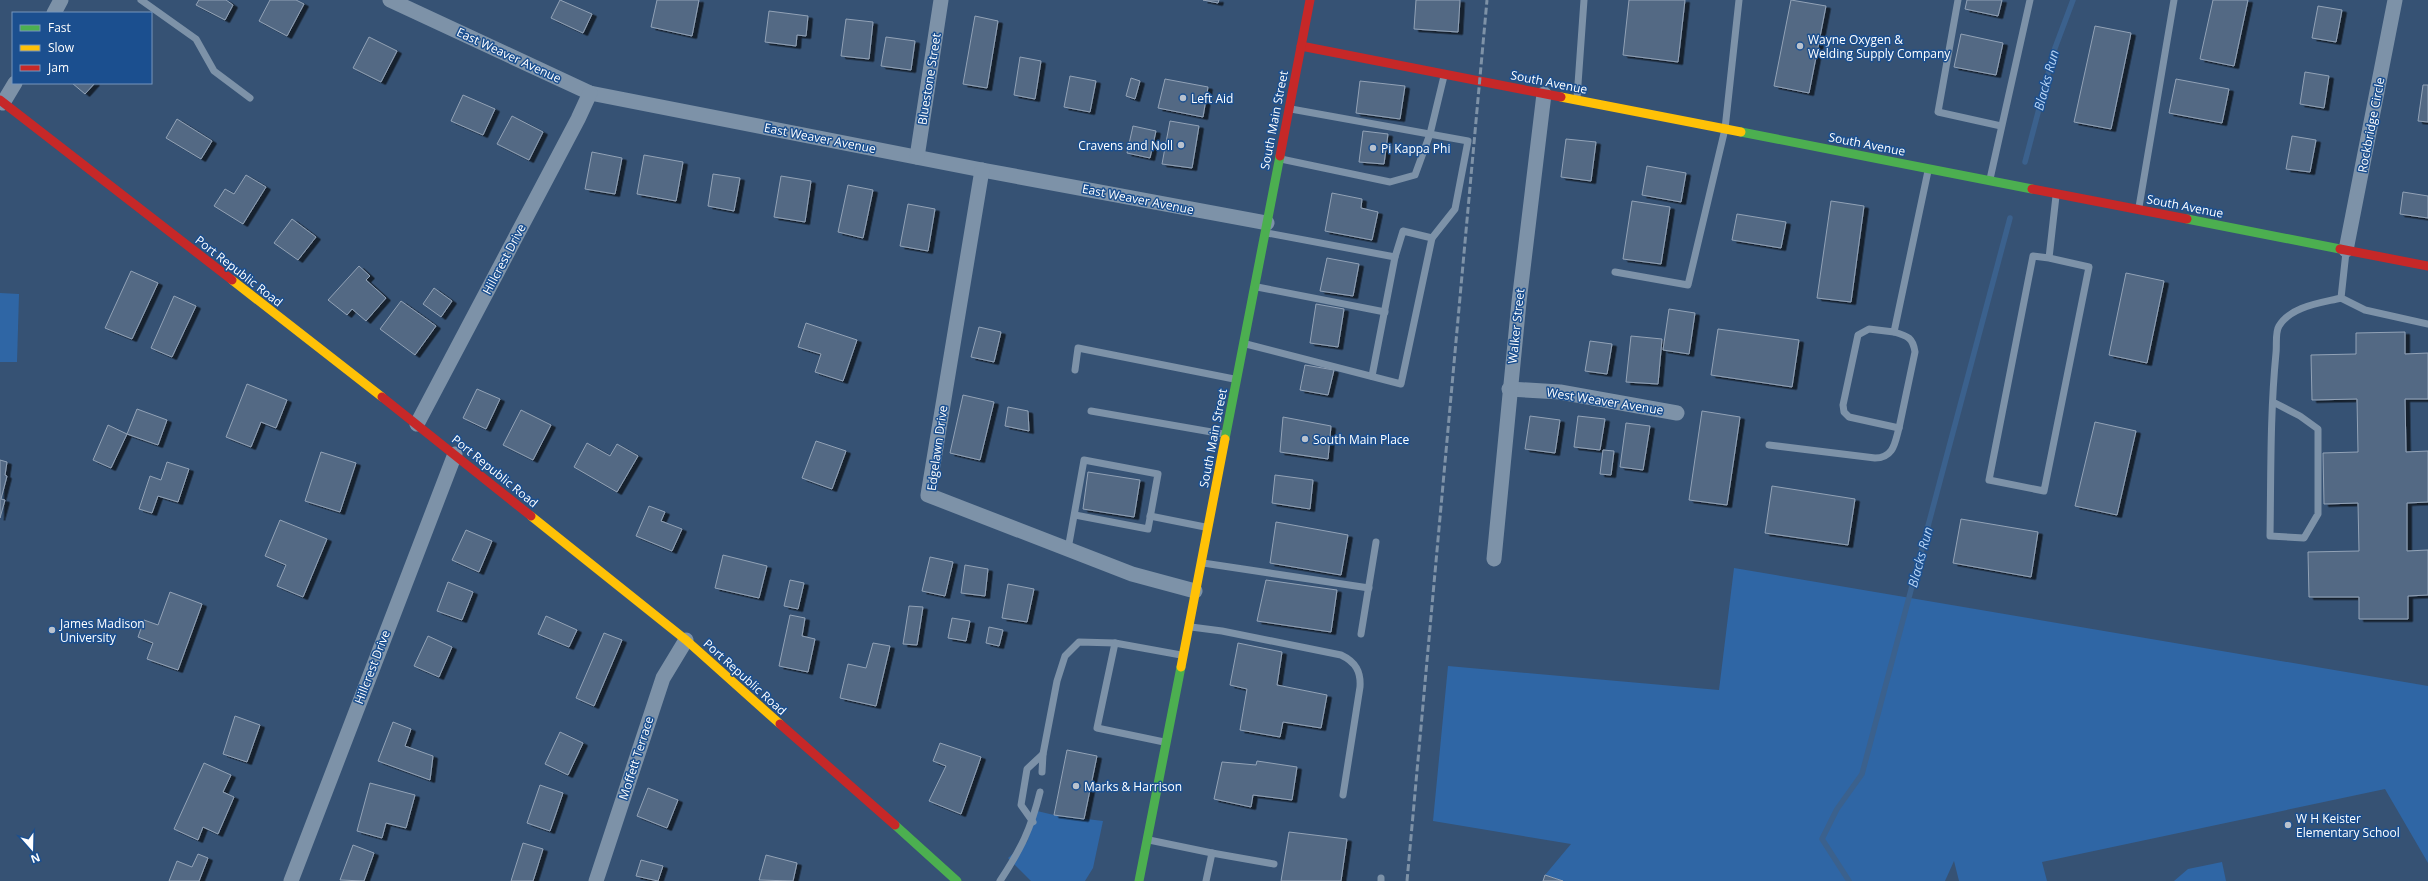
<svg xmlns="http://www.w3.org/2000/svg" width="2428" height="881" font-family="'Open Sans',sans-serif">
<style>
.green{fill:#2f66a5}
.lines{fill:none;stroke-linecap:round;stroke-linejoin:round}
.stream{stroke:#3b618d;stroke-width:5.5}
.building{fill:#526984;stroke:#92a2b6;filter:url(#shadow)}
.lane{stroke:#7d92a8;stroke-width:7}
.street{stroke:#7d92a8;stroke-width:15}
.fast{stroke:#4caf50;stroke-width:9}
.slow{stroke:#ffc107;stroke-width:9}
.jam{stroke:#c62828;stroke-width:9}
.rail{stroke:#7e92a7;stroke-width:3;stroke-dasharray:7 3;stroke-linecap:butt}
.poi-dot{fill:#b9c2ce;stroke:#1b4f8f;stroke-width:1.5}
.labels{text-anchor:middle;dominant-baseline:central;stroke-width:3;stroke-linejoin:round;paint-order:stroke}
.poi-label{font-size:12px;fill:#fff;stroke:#1b4f8f;text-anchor:start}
.street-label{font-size:12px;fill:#fff;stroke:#1b4f8f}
.water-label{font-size:13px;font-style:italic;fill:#b5d3f5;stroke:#1b4f8f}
</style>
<defs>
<filter id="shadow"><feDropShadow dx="4.5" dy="2.5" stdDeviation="0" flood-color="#0009"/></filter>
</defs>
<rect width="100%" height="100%" fill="#365274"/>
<g class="green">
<polygon points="0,293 19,294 17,362 0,362"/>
<polygon points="1734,568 2428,686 2428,863 2385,789 2042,862 2047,881 1959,881 1954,861 1945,881 1563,881 1545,875 1571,844 1433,821 1448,666 1719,690"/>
<polygon points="1037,811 1054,815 1103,821 1093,868 1085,881 1031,881 1008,858 1027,842"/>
<polygon points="2222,862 2226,881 2174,881 2188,869"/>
</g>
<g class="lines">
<g class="stream">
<polyline points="2025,162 2055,48 2073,0"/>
<polyline points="1849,881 1822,839 1837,809 1862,774 2010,218"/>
</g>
</g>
<g class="building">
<polygon points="199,0 226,0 233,5 225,20 196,5"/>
<polygon points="270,0 296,0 304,4 287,36 259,21"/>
<polygon points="560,0 592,14 583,33 551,18"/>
<polygon points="657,0 699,0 692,36 651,27"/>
<polygon points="1203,0 1219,0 1218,3"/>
<polygon points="1416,0 1460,0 1458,32 1414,29"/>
<polygon points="1629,0 1685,0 1678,62 1623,55"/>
<polygon points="1791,0 1826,6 1809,93 1774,86"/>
<polygon points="1967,0 2002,0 1998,16 1965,9"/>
<polygon points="2213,0 2248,0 2234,66 2200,59"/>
<polygon points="2318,6 2342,10 2336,42 2312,38"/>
<polygon points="769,11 808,16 806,36 797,35 796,46 765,42"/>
<polygon points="975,16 998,21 987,88 963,84"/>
<polygon points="846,19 873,22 869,59 841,56"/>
<polygon points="2095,26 2131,33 2111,129 2074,122"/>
<polygon points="1961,34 2003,43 1996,75 1954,67"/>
<polygon points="369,37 397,51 381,82 353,68"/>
<polygon points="886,37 915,41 911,70 881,66"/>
<polygon points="1020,57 1041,61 1035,99 1014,95"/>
<polygon points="2305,72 2329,76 2324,108 2300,104"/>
<polygon points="1070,76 1096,81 1090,112 1064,107"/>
<polygon points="1131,78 1140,81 1135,99 1126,96"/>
<polygon points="1165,79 1208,87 1203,117 1158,108"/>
<polygon points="2176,79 2229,89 2222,123 2169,113"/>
<polygon points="1360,81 1405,86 1400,119 1356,113"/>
<polygon points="72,83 95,83 85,94"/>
<polygon points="2423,85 2428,85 2428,122 2418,121"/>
<polygon points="463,95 495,109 483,135 451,121"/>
<polygon points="512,116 543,132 529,160 497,144"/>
<polygon points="177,119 212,141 201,159 166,138"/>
<polygon points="1170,121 1199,126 1192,168 1162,164"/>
<polygon points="1133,126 1156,131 1150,158 1127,153"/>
<polygon points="1363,131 1388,134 1384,164 1359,162"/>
<polygon points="2292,136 2316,140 2310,172 2286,169"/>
<polygon points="1566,139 1596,142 1591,181 1561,177"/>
<polygon points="592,152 622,158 615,194 585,189"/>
<polygon points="644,155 683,162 676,201 637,194"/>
<polygon points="1647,166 1686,173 1681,202 1642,195"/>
<polygon points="713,174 740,178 734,211 708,206"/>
<polygon points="246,175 266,187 243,224 214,206 225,189 234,194"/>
<polygon points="781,176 811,181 805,222 774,217"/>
<polygon points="848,185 873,190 863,238 838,232"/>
<polygon points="2403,192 2428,196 2428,218 2400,214"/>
<polygon points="1332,193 1362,199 1361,208 1378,212 1372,240 1325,231"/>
<polygon points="1632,201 1670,207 1661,264 1623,259"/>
<polygon points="1831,201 1864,206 1851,302 1817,298"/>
<polygon points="908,204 935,209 928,251 900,246"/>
<polygon points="1737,214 1786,222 1781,248 1732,240"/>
<polygon points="292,219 316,237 298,260 274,243"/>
<polygon points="1327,258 1359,264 1353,296 1320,291"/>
<polygon points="359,266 370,276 366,280 386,298 366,321 352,309 347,315 328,300"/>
<polygon points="131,271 158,283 132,339 105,328"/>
<polygon points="2126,273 2164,281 2147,363 2109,355"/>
<polygon points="434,288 452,301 441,317 423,304"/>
<polygon points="174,296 196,306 172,357 151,348"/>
<polygon points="401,301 436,326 415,355 380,329"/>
<polygon points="1316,304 1344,309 1338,347 1310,343"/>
<polygon points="1669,309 1695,313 1689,354 1663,350"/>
<polygon points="806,323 857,340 843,381 815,372 821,354 798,347"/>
<polygon points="979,327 1001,332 994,362 971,357"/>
<polygon points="1718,329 1799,340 1792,387 1711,375"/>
<polygon points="2405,332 2405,354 2428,353 2428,399 2405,399 2406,452 2428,451 2428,502 2407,503 2407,551 2428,550 2428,595 2408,596 2408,619 2359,619 2359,597 2309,597 2308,552 2359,551 2358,503 2324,504 2323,453 2358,452 2357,399 2312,400 2311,355 2356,354 2356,333"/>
<polygon points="1631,336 1662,339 1658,384 1626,382"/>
<polygon points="1590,341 1612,344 1607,374 1585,371"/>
<polygon points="1305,365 1334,370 1328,395 1300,390"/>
<polygon points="247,384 287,400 276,428 261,422 251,447 226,437"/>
<polygon points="477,389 500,399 486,429 463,418"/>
<polygon points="963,395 994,402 980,460 950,453"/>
<polygon points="1008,407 1028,411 1029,431 1005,426"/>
<polygon points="137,409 167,420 158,445 127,434"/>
<polygon points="521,410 551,425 533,460 503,445"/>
<polygon points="1702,411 1740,417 1727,505 1689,500"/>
<polygon points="1530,416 1560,420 1555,453 1525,449"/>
<polygon points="1578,416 1605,419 1600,450 1574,447"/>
<polygon points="1283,417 1331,426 1328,459 1280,452"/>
<polygon points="2095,422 2136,431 2117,515 2075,506"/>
<polygon points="1626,423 1650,426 1643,470 1620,467"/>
<polygon points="108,425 127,434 111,468 93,460"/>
<polygon points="816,441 846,451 832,489 802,478"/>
<polygon points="587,443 610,456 617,444 638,456 617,492 574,467"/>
<polygon points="1603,450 1614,451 1611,475 1600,474"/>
<polygon points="321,452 356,463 340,512 305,501"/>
<polygon points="0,460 7,462 5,475 7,476 1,499 5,500 0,518"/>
<polygon points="167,462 189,469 178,502 158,496 152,513 139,509 150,476 161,480"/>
<polygon points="1088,472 1140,480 1134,517 1083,509"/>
<polygon points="1275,475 1313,480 1310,509 1272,503"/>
<polygon points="1772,486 1855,499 1848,545 1765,533"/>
<polygon points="649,506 665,512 661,521 682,529 672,551 636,536"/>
<polygon points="1961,519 2038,532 2031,577 1953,563"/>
<polygon points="280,520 327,539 303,597 277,586 286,565 265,556"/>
<polygon points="1276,522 1348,535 1341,575 1270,563"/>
<polygon points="466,530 492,541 479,572 452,560"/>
<polygon points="723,555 767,566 759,598 715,588"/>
<polygon points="930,557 953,562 945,596 922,591"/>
<polygon points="965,565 988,569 985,596 961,593"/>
<polygon points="790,580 804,583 798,609 784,606"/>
<polygon points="1266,580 1337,590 1331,632 1257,621"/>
<polygon points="448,582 473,592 462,620 437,611"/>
<polygon points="1008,584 1034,589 1027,622 1002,618"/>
<polygon points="170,592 202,604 178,670 147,659 153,643 138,637 144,620 158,625"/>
<polygon points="909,606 923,607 917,645 903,644"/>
<polygon points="790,615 805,618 802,636 815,639 808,672 779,666"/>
<polygon points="546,616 577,630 569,647 538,634"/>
<polygon points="952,618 970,621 966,641 948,638"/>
<polygon points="989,627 1003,630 999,646 986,643"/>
<polygon points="604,633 622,640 594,706 576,698"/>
<polygon points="428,636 452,647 439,677 414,666"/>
<polygon points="873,643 890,646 876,706 840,698 848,664 866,668"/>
<polygon points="1238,643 1282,652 1277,685 1327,695 1321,728 1283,722 1280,737 1240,730 1247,689 1230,685"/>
<polygon points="235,716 260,725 247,762 223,754"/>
<polygon points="393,722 411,729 405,746 433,756 430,780 378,761"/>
<polygon points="560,732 583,743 568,775 545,764"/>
<polygon points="940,743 981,757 961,814 929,801 946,766 933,761"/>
<polygon points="1067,750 1097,756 1084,819 1054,815"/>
<polygon points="1257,761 1297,767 1292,800 1253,795 1251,807 1214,799 1222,762 1256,765"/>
<polygon points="204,763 231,775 223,792 234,797 218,834 203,827 198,840 174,829"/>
<polygon points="370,783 415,795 406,828 386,823 382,838 357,831"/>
<polygon points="540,785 563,793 550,831 527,823"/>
<polygon points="648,788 678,800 667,828 637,816"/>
<polygon points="1289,832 1347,839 1341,881 1281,881"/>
<polygon points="523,843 543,849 533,881 511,881"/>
<polygon points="353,845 374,853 364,881 340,880"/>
<polygon points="198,854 208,858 199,881 169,881 177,861 192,867"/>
<polygon points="766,855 797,863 793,881 759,880"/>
<polygon points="641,860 663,866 658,881 636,876"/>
<polygon points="1545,875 1563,881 1543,881"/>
</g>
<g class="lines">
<g class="lane">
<polyline points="141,0 196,39 214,71 250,98"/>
<polyline points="1958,0 1938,112 2001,126"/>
<polyline points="1577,98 1584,0"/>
<polyline points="1291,109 1468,141 1455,209 1432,238"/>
<polyline points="1281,159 1390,182 1415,175 1430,134 1444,76"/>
<polyline points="1990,179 2030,0"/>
<polyline points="2139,207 2174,0"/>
<polyline points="2346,252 2341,298 2365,310 2428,324"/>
<polyline points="2049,258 2033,256 1989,480 2044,491 2089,267 2049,258 2056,196"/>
<polyline points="1615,272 1688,285 1725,129 1739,0"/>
<polyline points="1257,287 1385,312"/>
<path d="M 1894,332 C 1908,336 1913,338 1915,352 L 1899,428"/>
<polyline points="1246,344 1401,384 1432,238 1403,231 1395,257 1267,233"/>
<polyline points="1075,370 1078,348 1234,379"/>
<polyline points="1372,376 1395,257"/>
<path d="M 2273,402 L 2300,416 L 2318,429 L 2318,514 L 2304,538 L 2270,536 C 2271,475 2270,414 2276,353 C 2277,345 2275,332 2279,326 C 2291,306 2321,303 2341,298"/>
<polyline points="1091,411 1223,434"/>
<path d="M 1769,445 L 1875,458 C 1894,458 1895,442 1899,428 L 1849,417 L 1844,412 L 1843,405 L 1858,335 L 1869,329 L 1894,332 L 1928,171"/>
<polyline points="1150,516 1205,527"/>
<polyline points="1068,549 1084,460 1158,474 1148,529 1075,515"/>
<polyline points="1203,563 1369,588"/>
<path d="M 1191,627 L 1222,631 L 1341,655 C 1356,662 1361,672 1360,687 L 1343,795"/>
<polyline points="1361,634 1376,542"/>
<polyline points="1164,742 1097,728 1115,643 1181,655"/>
<polyline points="1042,772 1043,754"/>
<polyline points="1033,822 1021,805 1027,769 1043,754 1057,681 1065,656 1079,642 1115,643"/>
<polyline points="1149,840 1212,853"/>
<path d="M 1000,881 C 1021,849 1031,829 1040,792"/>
<polyline points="1206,881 1212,853 1274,864"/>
<polyline points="1381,881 1381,878"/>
</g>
<g class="street">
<polyline points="390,0 590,93 982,170 1267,223"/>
<polyline points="54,13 61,0"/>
<polyline points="3,103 15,83"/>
<polyline points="917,157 941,0"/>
<polyline points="982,170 928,495 1132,574 1195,591"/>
<polyline points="2346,250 2395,0"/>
<polyline points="1509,389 1560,392 1677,413"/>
<polyline points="417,424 578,119 590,93"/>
<polyline points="1494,559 1519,302 1544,94"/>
<polyline points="291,881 455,454"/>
<polyline points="596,881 663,678 686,640"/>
</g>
<g class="fast">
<polyline points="1741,132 2032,189"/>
<polyline points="2187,219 2340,249"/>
<polyline points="1225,439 1280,156"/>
<polyline points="895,825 957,881"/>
<polyline points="1139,881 1181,667"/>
</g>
<g class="slow">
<polyline points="1561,97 1741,132"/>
<polyline points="232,280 382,397"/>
<polyline points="531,516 686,640 780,724"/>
<polyline points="1181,667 1225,439"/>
</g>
<g class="jam">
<polyline points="1301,46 1561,97"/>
<polyline points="0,100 232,280"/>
<polyline points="1280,156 1310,0"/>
<polyline points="2032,189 2187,219"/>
<polyline points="2340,249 2428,266"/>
<polyline points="382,397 531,516"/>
<polyline points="780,724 895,825"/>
</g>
<polyline class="rail" points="1407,881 1487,0"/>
</g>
<g class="poi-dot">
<circle cx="1800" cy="46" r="4"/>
<circle cx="1183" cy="98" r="4"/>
<circle cx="1181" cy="145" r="4"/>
<circle cx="1373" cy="148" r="4"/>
<circle cx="1305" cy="439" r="4"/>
<circle cx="52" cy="630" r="4"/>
<circle cx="1076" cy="786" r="4"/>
<circle cx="2288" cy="825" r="4"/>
</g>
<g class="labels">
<g class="poi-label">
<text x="1808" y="39">Wayne Oxygen &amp;<tspan x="1808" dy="14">Welding Supply Company</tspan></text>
<text x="1191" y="98">Left Aid</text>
<text x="1173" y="145" text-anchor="end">Cravens and Noll</text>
<text x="1381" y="148">Pi Kappa Phi</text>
<text x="1313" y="439">South Main Place</text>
<text x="60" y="623">James Madison<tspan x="60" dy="14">University</tspan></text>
<text x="1084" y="786">Marks &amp; Harrison</text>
<text x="2296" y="818">W H Keister<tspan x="2296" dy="14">Elementary School</tspan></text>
</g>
<g class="street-label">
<text transform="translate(509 55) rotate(25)">East Weaver Avenue</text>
<text transform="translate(929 79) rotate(-81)">Bluestone Street</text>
<text transform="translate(1549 82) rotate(11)">South Avenue</text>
<text transform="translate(1274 120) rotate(-79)">South Main Street</text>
<text transform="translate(2371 125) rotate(-79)">Rockbridge Circle</text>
<text transform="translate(820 138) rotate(11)">East Weaver Avenue</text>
<text transform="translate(1867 144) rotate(11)">South Avenue</text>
<text transform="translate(1138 199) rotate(11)">East Weaver Avenue</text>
<text transform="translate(2185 206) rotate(11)">South Avenue</text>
<text transform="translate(504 259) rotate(-62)">Hillcrest Drive</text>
<text transform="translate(239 271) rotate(38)">Port Republic Road</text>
<text transform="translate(1516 326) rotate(-84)">Walker Street</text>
<text transform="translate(1605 401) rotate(9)">West Weaver Avenue</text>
<text transform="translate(1213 438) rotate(-79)">South Main Street</text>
<text transform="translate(937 448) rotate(-82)">Edgelawn Drive</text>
<text transform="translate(495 471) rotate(39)">Port Republic Road</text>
<text transform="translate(372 667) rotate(-69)">Hillcrest Drive</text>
<text transform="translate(745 677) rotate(42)">Port Republic Road</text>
<text transform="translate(636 758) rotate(-72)">Moffett Terrace</text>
</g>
<g class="water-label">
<text transform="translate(2046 80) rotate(-75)">Blacks Run</text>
<text transform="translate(1920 557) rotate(-75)">Blacks Run</text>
</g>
</g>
<rect x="12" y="12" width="140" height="72" fill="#1b4f8f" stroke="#7695bc"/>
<rect x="20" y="25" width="20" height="6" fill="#4caf50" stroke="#7695bc"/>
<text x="48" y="32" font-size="12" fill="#ffffff">Fast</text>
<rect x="20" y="45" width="20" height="6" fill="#ffc107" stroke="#7695bc"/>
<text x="48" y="52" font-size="12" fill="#ffffff">Slow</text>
<rect x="20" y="65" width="20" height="6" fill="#c62828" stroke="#7695bc"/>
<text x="48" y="72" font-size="12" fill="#ffffff">Jam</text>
<g transform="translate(32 849) rotate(160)" stroke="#1b4f8f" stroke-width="3" paint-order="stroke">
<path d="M0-3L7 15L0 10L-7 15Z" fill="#ffffff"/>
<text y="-6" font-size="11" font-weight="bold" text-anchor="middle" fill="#ffffff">N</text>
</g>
</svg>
